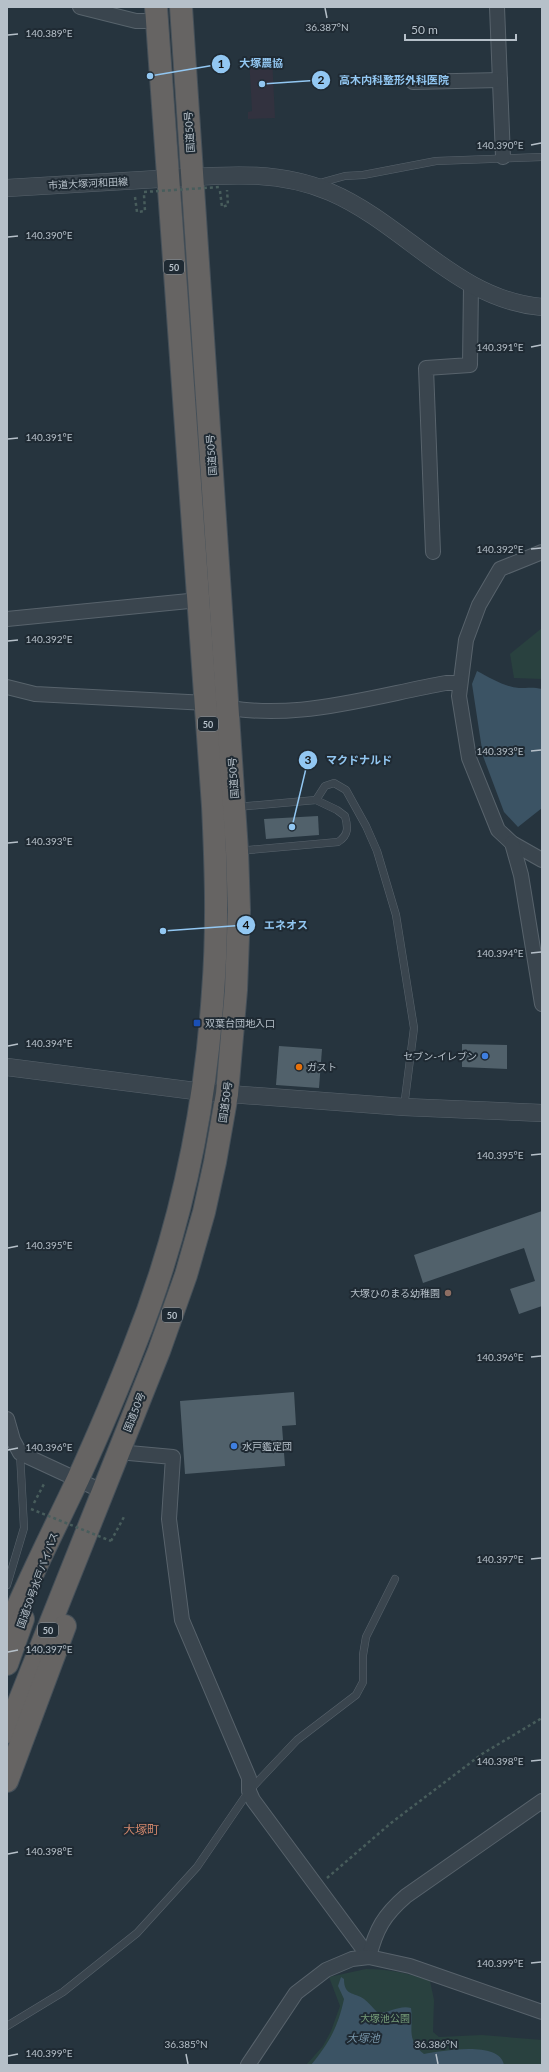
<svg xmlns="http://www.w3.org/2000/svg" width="549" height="2072" font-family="Lato,'Noto Sans JP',sans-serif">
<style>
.medical{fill:#32323f}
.green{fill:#29413f}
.water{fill:#3b5364}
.building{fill:#51616b}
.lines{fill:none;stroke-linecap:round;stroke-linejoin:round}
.service-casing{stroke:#58636c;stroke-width:8}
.minor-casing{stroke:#58636c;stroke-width:16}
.tertiary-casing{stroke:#58636c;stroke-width:18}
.trunk-casing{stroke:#455059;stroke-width:24}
.path{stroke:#485d5c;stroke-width:2.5;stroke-dasharray:3 3;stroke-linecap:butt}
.service{stroke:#3a454e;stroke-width:7}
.minor{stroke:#3a454e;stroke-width:14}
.tertiary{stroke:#3a454e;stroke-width:17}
.trunk{stroke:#666463;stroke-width:22}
.path-bridge{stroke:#485d5c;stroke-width:2.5;stroke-dasharray:3 3;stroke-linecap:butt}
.ticks{fill:none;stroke:#b6c0c9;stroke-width:1.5}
.transit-dot{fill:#1a4fb4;stroke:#1f2a33;stroke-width:1.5}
.shop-dot{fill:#3f7fe0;stroke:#1f2a33;stroke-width:1.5}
.food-dot{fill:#e8710a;stroke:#1f2a33;stroke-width:1.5}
.education-dot{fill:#8d6e63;stroke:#1f2a33;stroke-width:1.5}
.labels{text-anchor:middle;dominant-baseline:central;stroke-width:4;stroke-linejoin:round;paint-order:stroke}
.shield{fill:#1f2a33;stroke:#89939c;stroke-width:1}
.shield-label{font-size:9px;font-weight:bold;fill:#b6c0c9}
.street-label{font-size:10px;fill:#b6c0c9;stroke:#1f2a33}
.poi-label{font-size:10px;fill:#b6c0c9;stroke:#1f2a33;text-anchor:start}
.park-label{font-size:10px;fill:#769d78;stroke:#1f2a33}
.water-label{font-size:11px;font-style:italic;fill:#7896aa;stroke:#1f2a33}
.quarter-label{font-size:12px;fill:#cf866b;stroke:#1f2a33}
.ticks-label{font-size:10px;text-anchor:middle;fill:#b6c0c9;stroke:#1f2a33;stroke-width:4;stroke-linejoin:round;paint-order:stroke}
.leader{fill:none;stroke:#92c7f2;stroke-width:1.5}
.callout-dot{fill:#92c7f2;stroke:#1f2a33;stroke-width:1.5}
.mark-label{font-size:12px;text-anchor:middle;font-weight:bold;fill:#111}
.callout-label{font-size:11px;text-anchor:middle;font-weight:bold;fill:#92c7f2;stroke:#1f2a33;stroke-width:4;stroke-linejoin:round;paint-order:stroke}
</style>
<rect width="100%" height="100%" fill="#26343e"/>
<polygon class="medical" points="272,56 275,118 248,119 248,112 252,111 249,57"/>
<g class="green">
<polygon points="542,628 542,679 514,678 510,654"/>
<path d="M 366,1969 C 389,1969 408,1973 430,1981 L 434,2000 L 433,2032 L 439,2037 L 482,2035 L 542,2040 L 542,2065 L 306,2065 L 323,2046 L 331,2031 L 340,2006 L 329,1977 Z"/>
</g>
<g class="water">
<path d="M 477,671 C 490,678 505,687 519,688 C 528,688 534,687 542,689 L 542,808 L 518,827 L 504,812 L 483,756 L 472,684 Z"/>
<path d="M 341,1977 L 344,1979 C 344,1996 354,1992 364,1999 C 369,2003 374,2009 378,2013 C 390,2013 399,2005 411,2008 C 414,2027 405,2039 424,2054 C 441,2051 500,2040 504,2065 L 311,2065 C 329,2043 338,2027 344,1999 L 338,1986 Z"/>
</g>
<g class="building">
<polygon points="318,816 319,835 266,839 264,819"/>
<polygon points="462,1044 507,1045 507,1069 462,1067"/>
<polygon points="279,1046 322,1049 319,1088 276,1085"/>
<polygon points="542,1211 542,1306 519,1314 510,1289 535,1281 524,1248 423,1283 414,1255"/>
<polygon points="294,1392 296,1425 282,1426 285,1466 185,1474 180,1401"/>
</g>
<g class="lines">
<defs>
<g id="service">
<polyline points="316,184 345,176 363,175 436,161 542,157"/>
<polyline points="237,807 316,800 325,786 334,783 346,790 366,826 377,851 396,915 414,1028 404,1107"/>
<path d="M 238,851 L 338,842 C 349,835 348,827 345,816 L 337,810 L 316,800"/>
<polyline points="7,1585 24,1528 20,1453"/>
<polyline points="7,2026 63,1992 137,1933 197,1867 249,1791 262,1777 297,1740 356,1695 363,1682 363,1655 366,1637 395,1579"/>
</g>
<g id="minor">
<polyline points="80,7 136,21 157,21"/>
<polyline points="497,7 503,157"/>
<polyline points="413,82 500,80"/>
<polyline points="433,552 426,368 470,365 471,285"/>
<polyline points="542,552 500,569 479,605 466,640 459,696 469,758 498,830 512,843 542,860"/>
<polyline points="7,619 199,600"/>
<path d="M 7,687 L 35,694 L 207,703 C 286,725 368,697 446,683 L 460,683"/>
<polyline points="512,843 521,875 542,1004"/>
<polyline points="7,1419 13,1440 20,1453 102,1491"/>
<polyline points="118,1452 173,1457 169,1519 182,1620 249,1778 249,1791 253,1800 369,1957"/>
<path d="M 369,1957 C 376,1929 384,1915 406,1896 L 542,1801"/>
<polyline points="248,2065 296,1993 326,1970 352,1959 369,1957 410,1966 542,2012"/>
</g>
<g id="tertiary">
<path d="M 7,188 C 57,185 107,182 158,179 C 216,176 274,168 330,192 C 405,224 457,300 542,307"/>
<polyline points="7,1067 203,1092 404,1107 542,1113"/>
</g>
<g id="trunk">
<path d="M 7,1632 C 28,1580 54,1530 78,1479 C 98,1435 117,1391 134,1347 C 179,1235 205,1113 213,992 C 218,930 216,868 213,806 L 156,7"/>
<polyline points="7,1664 23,1619"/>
<polyline points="7,1732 159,1351 186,1275 204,1212 215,1162 227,1094 236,990 239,910 237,851 181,7"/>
<polyline points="7,1781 65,1626"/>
</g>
</defs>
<use href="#service" class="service-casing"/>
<use href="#minor" class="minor-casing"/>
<use href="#tertiary" class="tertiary-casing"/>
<use href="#trunk" class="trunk-casing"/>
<g class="path">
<polyline points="220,191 222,207 228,205 227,190"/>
<polyline points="135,197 137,212 145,211 144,195"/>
<polyline points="34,1503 45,1482"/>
<polyline points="111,1541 125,1515"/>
<polyline points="327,1878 391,1823 482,1754 542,1718"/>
</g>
<use href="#service" class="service"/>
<use href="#minor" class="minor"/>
<use href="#tertiary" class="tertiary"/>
<use href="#trunk" class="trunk"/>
<g class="path-bridge">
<polyline points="144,192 220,187"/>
<polyline points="31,1509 111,1541"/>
</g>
</g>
<path class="ticks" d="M 325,8 L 327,18M 8,35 L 18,34M 531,145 L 541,143M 8,237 L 18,236M 531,347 L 541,345M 8,439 L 18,438M 531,549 L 541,548M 8,641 L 18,640M 531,751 L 541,750M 8,843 L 18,842M 531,953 L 541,952M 8,1046 L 18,1044M 531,1155 L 541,1154M 8,1248 L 18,1246M 531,1357 L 541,1356M 8,1450 L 18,1448M 531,1559 L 541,1558M 8,1652 L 18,1650M 531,1761 L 541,1760M 8,1854 L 18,1852M 531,1963 L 541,1962M 186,2054 L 188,2064M 436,2054 L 438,2064M 8,2056 L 18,2054"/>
<rect class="transit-dot" x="193" y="1019" width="8" height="8" rx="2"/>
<g class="shop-dot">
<circle cx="485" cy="1056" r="4"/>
<circle cx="234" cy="1446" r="4"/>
</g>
<circle class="food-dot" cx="299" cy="1067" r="4"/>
<circle class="education-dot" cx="448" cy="1293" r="4"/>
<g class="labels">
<g class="shield">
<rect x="164" y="260" width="20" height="14" rx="3"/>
<rect x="198" y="717" width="20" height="14" rx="3"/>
<rect x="162" y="1308" width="20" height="14" rx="3"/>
<rect x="38" y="1623" width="20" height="14" rx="3"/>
</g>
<g class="shield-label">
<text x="174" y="267">50</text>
<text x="208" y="724">50</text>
<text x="172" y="1315">50</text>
<text x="48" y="1630">50</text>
</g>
<g class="street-label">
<text transform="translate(189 132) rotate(-94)">国道50号</text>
<text transform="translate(88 183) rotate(-3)">市道大塚河和田線</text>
<text transform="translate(211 455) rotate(-94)">国道50号</text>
<text transform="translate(233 778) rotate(-94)">国道50号</text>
<text transform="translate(225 1102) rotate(-82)">国道50号</text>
<text transform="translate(134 1412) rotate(-68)">国道50号</text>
<text transform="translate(37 1580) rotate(-70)">国道50号水戸バイパス</text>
</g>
<g class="poi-label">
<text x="205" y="1023">双葉台団地入口</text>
<text x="477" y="1056" text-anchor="end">セブン-イレブン</text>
<text x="307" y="1067">ガスト</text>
<text x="440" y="1293" text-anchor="end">大塚ひのまる幼稚園</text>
<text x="242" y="1446">水戸鑑定団</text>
</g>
<g class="park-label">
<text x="385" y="2018">大塚池公園</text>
</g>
<g class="water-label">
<text x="363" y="2037">大塚池</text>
</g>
<g class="quarter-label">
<text x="141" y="1829">大塚町</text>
</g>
</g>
<g class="ticks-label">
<text x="327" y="31">36.387°N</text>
<text x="49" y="37">140.389°E</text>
<text x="500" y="149">140.390°E</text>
<text x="49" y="239">140.390°E</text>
<text x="500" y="351">140.391°E</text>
<text x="49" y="441">140.391°E</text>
<text x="500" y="553">140.392°E</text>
<text x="49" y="643">140.392°E</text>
<text x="500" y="755">140.393°E</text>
<text x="49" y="845">140.393°E</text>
<text x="500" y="957">140.394°E</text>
<text x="49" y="1047">140.394°E</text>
<text x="500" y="1159">140.395°E</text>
<text x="49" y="1249">140.395°E</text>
<text x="500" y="1361">140.396°E</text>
<text x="49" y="1451">140.396°E</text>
<text x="500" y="1563">140.397°E</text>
<text x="49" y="1653">140.397°E</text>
<text x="500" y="1765">140.398°E</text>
<text x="49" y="1855">140.398°E</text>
<text x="500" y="1967">140.399°E</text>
<text x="186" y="2048">36.385°N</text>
<text x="436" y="2048">36.386°N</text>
<text x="49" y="2057">140.399°E</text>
</g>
<path class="leader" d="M150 76L221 64M262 84L321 80M292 827L308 760M163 931L246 925"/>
<g class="callout-dot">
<circle cx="150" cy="76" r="4"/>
<circle cx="262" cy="84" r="4"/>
<circle cx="292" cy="827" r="4"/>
<circle cx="163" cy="931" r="4"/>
<circle cx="221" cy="64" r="10"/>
<circle cx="321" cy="80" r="10"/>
<circle cx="308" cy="760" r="10"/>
<circle cx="246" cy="925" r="10"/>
</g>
<g class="mark-label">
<text x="221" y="68">1</text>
<text x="321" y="84">2</text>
<text x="308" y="764">3</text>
<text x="246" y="929">4</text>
</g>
<g class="callout-label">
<text x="261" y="67">大塚農協</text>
<text x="394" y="84">高木内科整形外科医院</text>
<text x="359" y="764">マクドナルド</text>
<text x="286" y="929">エネオス</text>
</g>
<rect width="549" height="2072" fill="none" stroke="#b6c0c9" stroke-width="16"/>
<path d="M405 34v6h111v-6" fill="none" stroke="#b6c0c9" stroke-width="2"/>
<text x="411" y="34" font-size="12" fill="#b6c0c9" stroke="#1f2a33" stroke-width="3" paint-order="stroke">50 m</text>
</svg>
